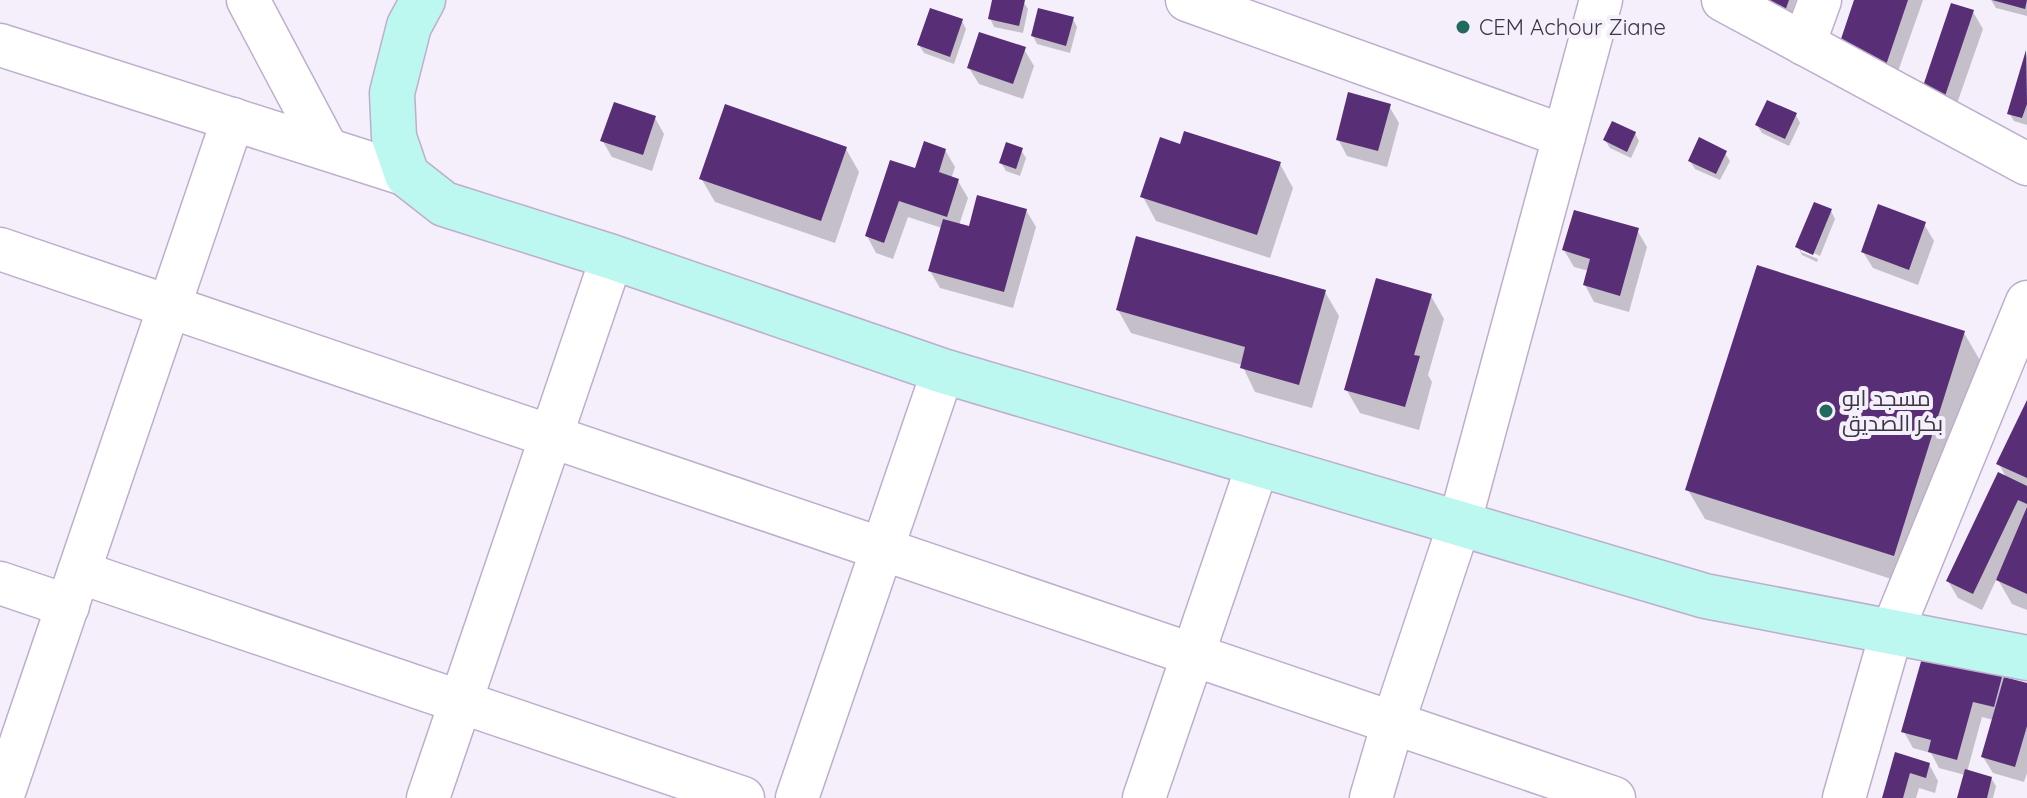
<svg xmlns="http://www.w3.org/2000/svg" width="2027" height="798" font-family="Quicksand,Cairo,sans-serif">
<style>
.shadow{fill:#0003}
.building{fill:#582e76}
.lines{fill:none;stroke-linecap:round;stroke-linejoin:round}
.minor-casing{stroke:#beaecc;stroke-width:45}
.secondary-casing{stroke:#beaecc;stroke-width:47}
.minor{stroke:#fff;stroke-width:42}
.secondary{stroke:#bcf7f0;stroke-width:44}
.poi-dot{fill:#21695e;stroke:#f5effc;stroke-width:3}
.labels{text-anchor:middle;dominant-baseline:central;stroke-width:8;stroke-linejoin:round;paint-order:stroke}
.poi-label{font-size:22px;fill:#3c3642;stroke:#f5effc;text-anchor:start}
</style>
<rect width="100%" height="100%" fill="#f5effc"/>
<g class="shadow">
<polygon points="994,0 1023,1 1028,9 1023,33 994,27 990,18"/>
<polygon points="1745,0 1796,0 1789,20"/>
<polygon points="1857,0 1923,0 1895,80 1840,48"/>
<polygon points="1991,0 2027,0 2027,16 1996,8"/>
<polygon points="1973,12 1983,29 1952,118 1932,111"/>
<polygon points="1073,19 1077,27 1070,53 1037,44 1033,36"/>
<polygon points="962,21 966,29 954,64 924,53 919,45"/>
<polygon points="1024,49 1034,66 1023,99 979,84 969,68"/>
<polygon points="2027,54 2027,125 2014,121 2009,113"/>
<polygon points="1389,106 1399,123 1387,167 1347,156 1338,139"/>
<polygon points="1796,115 1800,123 1789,146 1762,133 1757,125"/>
<polygon points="655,118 664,134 652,171 612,157 602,140"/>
<polygon points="1635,133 1639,141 1631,158 1610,148 1605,140"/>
<polygon points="1181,146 1280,164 1293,188 1270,258 1156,221 1143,197"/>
<polygon points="846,149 859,172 835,243 715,202 701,178"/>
<polygon points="945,150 955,167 951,179 958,181 968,198 959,225 970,228 1026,210 1036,227 1013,308 940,288 930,271 942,228 908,217 893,259 876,253 867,236 916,170"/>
<polygon points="1021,150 1026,158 1020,176 1006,171 1001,163"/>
<polygon points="1725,153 1730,161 1720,180 1695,169 1690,161"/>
<polygon points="1831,211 1835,219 1820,256 1801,247 1801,252 1818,259 1817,262 1802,255 1798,247"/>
<polygon points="1924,224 1934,241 1918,285 1873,268 1863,252"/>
<polygon points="1637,230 1647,247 1629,312 1594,302 1585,285 1589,271 1574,267 1564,250"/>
<polygon points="1325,292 1339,316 1312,408 1255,392 1242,365 1131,333 1118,310"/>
<polygon points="1431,296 1444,319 1428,375 1432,382 1419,430 1360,413 1346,389"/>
<polygon points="1964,333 1981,362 1910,585 1705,519 1688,490"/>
<polygon points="2027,404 2027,610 2012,604 1997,578 1982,610 1958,598 1948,581 2007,479 1999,464"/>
<polygon points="2002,675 2004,679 2027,685 2027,773 2024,782 1993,773 1983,757 1994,720 1982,717 1967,772 1991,778 1996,786 1993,798 1959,798 1965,775 1939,768 1931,753 1913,748 1904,732"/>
<polygon points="1897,755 1929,764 1938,781 1935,793 1919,788 1916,798 1884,798"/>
</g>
<g class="building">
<polygon points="992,0 1025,0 1019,26 988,19"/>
<polygon points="1749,0 1789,0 1784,14"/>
<polygon points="1854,0 1908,0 1886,65 1838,48"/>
<polygon points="1992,0 2027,0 2025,9"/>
<polygon points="1951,3 1974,10 1943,102 1920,95"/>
<polygon points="930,8 963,19 950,57 917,45"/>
<polygon points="1038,8 1074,17 1066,46 1031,36"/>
<polygon points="979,32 1026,47 1013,84 967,68"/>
<polygon points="2026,50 2027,104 2022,118 2007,114"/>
<polygon points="1348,92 1391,104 1378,151 1336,140"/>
<polygon points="1767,100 1797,113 1785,139 1755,125"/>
<polygon points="614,102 656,116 643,155 600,141"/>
<polygon points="725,104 847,147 821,221 699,179"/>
<polygon points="1612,121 1636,132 1627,152 1603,140"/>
<polygon points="1184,131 1281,162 1257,235 1140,197 1160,137 1180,144"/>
<polygon points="1699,137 1727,151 1716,174 1688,161"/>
<polygon points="924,141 946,149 939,172 959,179 947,217 899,201 884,243 865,236 890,160 915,168"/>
<polygon points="1006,142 1023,148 1016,169 999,163"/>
<polygon points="977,195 1027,209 1004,292 928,271 943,219 969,226"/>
<polygon points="1814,202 1832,209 1813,255 1795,247"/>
<polygon points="1878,204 1926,222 1909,270 1861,252"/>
<polygon points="1574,210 1639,228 1620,296 1583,285 1590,259 1562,250"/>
<polygon points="1136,236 1326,290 1299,385 1240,368 1245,347 1116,310"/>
<polygon points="1757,265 1965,331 1894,556 1685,490"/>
<polygon points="1376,278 1432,294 1414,355 1420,356 1405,407 1344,390"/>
<polygon points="2027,400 2027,478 1996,464"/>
<polygon points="1998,472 2027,486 2027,504 2018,500 1973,594 1946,581"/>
<polygon points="2027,507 2027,594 1996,580"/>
<polygon points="1924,651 2003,673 1994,707 1973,702 1957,760 1928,752 1931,740 1901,732"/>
<polygon points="2004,677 2027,683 2027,726 2015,767 1981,757"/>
<polygon points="1895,752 1930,763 1926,778 1910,773 1903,798 1882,798"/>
<polygon points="1965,769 1992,777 1987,798 1957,798"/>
</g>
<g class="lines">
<defs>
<g id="minor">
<polyline points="248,0 327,149"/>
<polyline points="1187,0 1564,136"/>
<polyline points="1723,0 2027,164"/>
<polyline points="1804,44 1820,0"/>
<polyline points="0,45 407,175"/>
<polyline points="0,249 1614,798"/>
<polyline points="79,572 743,798"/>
<polyline points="0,583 68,606"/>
<polyline points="2,798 233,119"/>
<polyline points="428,798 612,257"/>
<polyline points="797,798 943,371"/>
<polyline points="1144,798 1258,464"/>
<polyline points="1371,798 1393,723 1459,525 1601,0"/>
<polyline points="1844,798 1891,634 2027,302"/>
</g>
<polyline id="secondary" points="423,0 409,26 392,93 394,137 407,175 444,204 612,257 943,371 1705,596 2027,658"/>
</defs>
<use href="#minor" class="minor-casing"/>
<use href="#secondary" class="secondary-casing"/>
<use href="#minor" class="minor"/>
<use href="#secondary" class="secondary"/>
</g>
<g class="poi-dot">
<circle cx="1463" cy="27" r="8"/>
<circle cx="1826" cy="411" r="8"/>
</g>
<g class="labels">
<g class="poi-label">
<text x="1479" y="27">CEM Achour Ziane</text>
<text x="1842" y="398">مسجد ابو<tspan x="1842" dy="25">بكر الصديق</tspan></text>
</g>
</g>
</svg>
